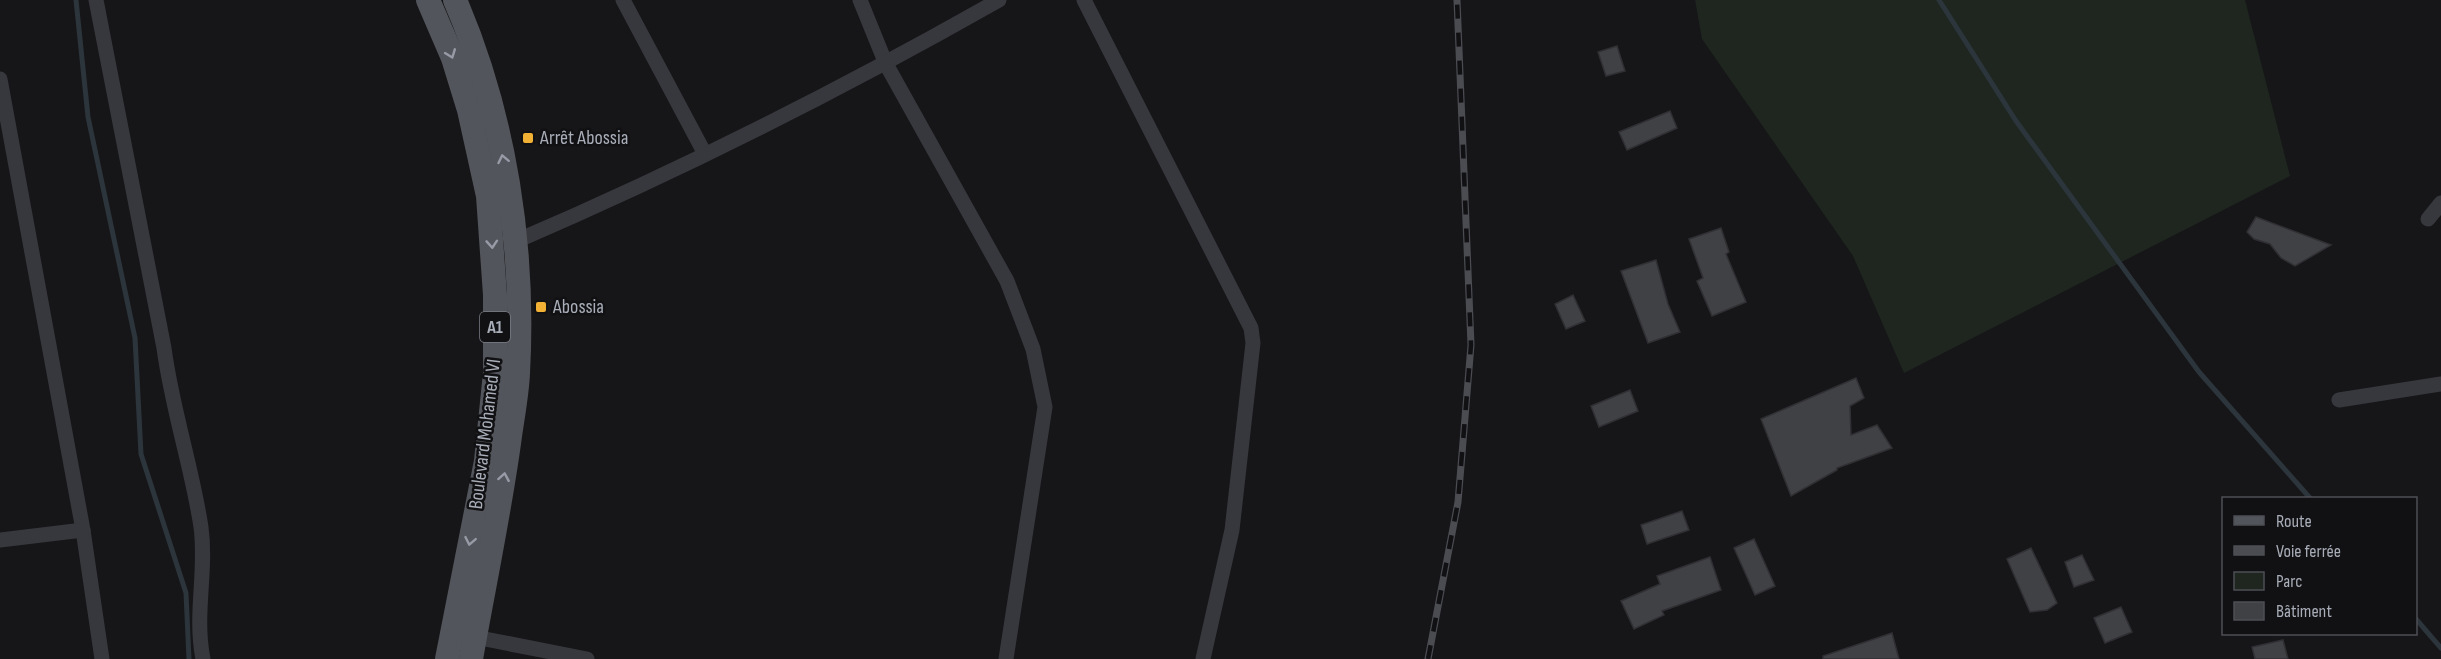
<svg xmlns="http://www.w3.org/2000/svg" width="2441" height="659" font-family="'Sofia Sans Condensed',sans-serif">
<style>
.green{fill:#1e261f}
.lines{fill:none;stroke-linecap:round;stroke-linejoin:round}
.stream{stroke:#2c353c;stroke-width:5}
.building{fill:#404145;stroke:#303034;stroke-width:1.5}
.minor{stroke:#37383d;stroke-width:15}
.primary{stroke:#53555c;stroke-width:24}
.rail-casing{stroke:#4a4c52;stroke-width:7}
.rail{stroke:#111113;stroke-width:4.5;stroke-dasharray:14;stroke-linecap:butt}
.oneway{stroke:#979ba6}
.poi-dot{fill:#f2b134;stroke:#111113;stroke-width:2}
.labels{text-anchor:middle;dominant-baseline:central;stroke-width:5;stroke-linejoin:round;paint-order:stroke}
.shield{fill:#111113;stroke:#7b7e86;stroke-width:1.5}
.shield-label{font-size:18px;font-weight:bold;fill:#a8adb8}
.poi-label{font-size:20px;fill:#a8adb8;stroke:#111113;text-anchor:start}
.street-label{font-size:20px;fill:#a8adb8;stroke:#111113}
</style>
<rect width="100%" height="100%" fill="#161618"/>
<polygon class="green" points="1695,0 2245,0 2290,176 1904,373 1853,256 1702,39"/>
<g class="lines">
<g class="stream">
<polyline points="76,0 88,117 135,338 141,454 186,593 189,659"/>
<polyline points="1939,0 2016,121 2199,372 2310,498"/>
<polyline points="2416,619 2441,648"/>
</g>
</g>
<g class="building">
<polygon points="1617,46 1625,71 1606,76 1598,52"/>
<polygon points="1670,111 1677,128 1627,150 1619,132"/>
<polygon points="2256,217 2331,245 2295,266 2281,258 2270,244 2254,239 2247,232"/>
<polygon points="1721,228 1729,252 1726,254 1746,302 1712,316 1697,281 1703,278 1689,239"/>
<polygon points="1656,260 1668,304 1680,332 1648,343 1621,271"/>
<polygon points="1573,295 1585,321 1566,329 1555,304"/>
<polygon points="1856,378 1864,398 1850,406 1851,435 1877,425 1892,448 1837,468 1837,470 1791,496 1761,419"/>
<polygon points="1630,390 1638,411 1599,427 1591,406"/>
<polygon points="1682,511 1689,530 1647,544 1641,525"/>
<polygon points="1754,539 1775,586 1755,595 1734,548"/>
<polygon points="2031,548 2057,603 2047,610 2030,612 2007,559"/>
<polygon points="2082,555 2094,580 2074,587 2065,562"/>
<polygon points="1710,557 1721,590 1662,611 1664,615 1634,629 1621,601 1660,584 1657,576"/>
<polygon points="2121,607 2132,632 2105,643 2094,618"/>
<polygon points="1892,633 1899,659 1823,659 1823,656"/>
<polygon points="2283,640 2288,659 2255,659 2252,647"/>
</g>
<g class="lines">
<g class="minor">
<path d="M 96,0 L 164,348 C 172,409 192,467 201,527 C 207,572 194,614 203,659"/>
<polyline points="623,0 705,154"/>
<polyline points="860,0 886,64 1007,281 1033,349 1045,407 1006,659"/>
<polyline points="1084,0 1251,328 1253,343 1232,530 1203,659"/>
<polyline points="0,79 83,530 102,659"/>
<polyline points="2428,219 2441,203"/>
<path d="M 514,242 C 680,171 842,89 999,0"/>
<polyline points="2339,400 2441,384"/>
<polyline points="0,540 83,530"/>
<polyline points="475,637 587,659"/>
</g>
<g class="primary">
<polyline points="428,0 453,58 469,110 488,196 495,295 495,373 486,461 447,659"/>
<path d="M 455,0 C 505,116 525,247 518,373 C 517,394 513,415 510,436 C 500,511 484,585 471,659"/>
</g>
<defs>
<polyline id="rail" points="1428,659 1458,502 1471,345 1457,0"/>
</defs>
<use href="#rail" class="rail-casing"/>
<use href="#rail" class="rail"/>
</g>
<defs><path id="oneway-chevron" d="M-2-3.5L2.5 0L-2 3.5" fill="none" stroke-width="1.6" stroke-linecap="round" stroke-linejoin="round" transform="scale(1.5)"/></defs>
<g class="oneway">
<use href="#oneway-chevron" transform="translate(451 54) rotate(69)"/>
<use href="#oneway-chevron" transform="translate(503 159) rotate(-102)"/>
<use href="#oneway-chevron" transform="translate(492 244) rotate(86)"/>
<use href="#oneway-chevron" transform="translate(504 477) rotate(-80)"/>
<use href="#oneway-chevron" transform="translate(470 541) rotate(101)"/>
</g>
<g class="poi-dot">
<rect x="522" y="132" width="12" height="12" rx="3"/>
<rect x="535" y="301" width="12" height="12" rx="3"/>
</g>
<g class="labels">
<rect class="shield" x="480" y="312" width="30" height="30" rx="4.5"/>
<g class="shield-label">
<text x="495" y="327">A1</text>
</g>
<g class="poi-label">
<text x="540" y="138">Arrêt Abossia</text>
<text x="553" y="307">Abossia</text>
</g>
<g class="street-label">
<text transform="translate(485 434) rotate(-83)">Boulevard Mohamed VI</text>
</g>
</g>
<rect x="2222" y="497" width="195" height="138" fill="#111113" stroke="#4d4f55" stroke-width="1.5"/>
<rect x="2234" y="516" width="30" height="9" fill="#53555c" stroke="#4d4f55" stroke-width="1.5"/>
<text x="2276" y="527" font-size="18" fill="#a8adb8">Route</text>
<rect x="2234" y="546" width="30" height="9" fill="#4a4c52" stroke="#4d4f55" stroke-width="1.5"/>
<text x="2276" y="557" font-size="18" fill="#a8adb8">Voie ferrée</text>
<rect x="2234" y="572" width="30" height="18" fill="#1e261f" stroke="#4d4f55" stroke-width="1.5"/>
<text x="2276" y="587" font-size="18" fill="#a8adb8">Parc</text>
<rect x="2234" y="602" width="30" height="18" fill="#404145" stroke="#4d4f55" stroke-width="1.5"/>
<text x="2276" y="617" font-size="18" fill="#a8adb8">Bâtiment</text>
</svg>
